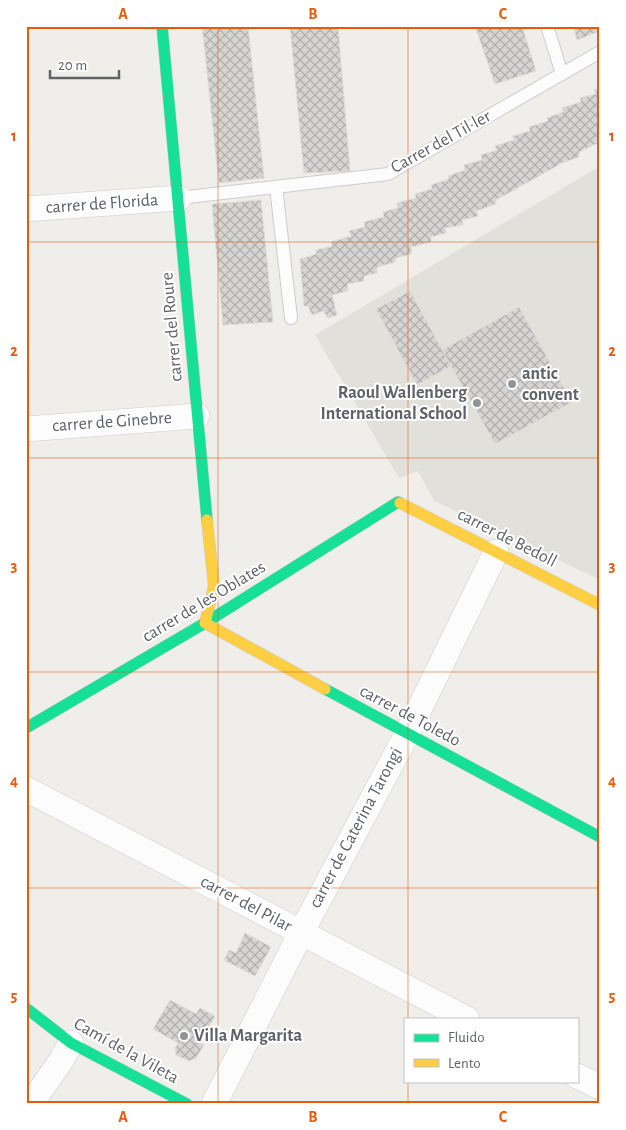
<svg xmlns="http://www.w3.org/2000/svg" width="626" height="1130" font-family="'Alegreya Sans',sans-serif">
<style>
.education{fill:#e2e0da}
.building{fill:url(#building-cross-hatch);stroke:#deddd9}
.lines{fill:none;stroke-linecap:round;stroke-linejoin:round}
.lane-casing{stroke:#cbcccc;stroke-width:14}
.street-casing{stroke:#cbcccc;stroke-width:26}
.fast-casing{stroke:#cacacb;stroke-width:12}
.slow-casing{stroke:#cacacb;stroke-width:12}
.lane{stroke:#fdfcfc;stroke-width:12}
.street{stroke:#fdfcfc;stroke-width:25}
.fast{stroke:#16e098;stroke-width:11}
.slow{stroke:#ffcf43;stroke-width:11}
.grid{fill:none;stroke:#e8590c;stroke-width:1;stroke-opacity:0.55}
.poi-dot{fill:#919496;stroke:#fff;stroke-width:2}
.labels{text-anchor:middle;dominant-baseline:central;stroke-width:4;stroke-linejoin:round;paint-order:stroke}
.street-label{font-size:18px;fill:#5f6368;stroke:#fff}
.poi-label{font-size:18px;font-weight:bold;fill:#5f6368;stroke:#fff;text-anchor:start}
.neatline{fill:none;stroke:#e8590c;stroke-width:2}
.grid-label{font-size:16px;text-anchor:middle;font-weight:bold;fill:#e8590c}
</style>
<defs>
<pattern id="building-cross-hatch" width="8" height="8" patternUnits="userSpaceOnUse" patternTransform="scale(1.25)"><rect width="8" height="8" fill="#d6d5d3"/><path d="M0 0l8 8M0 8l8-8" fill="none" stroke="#b1b0af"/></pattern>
</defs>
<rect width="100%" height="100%" fill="#efeeea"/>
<polygon class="education" points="600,166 600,580 434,501 418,471 399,478 315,335"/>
<g class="building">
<polygon points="202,26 248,26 264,178 219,183"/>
<polygon points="290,26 338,26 350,171 304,173"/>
<polygon points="475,26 522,26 536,71 495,84"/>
<polygon points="573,26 600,26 600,31 577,40"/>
<polygon points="600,88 600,142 579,152 579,157 562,163 496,200 496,204 476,211 478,216 462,220 463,225 445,228 446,233 431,237 431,242 411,247 411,254 396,258 395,262 377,267 377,273 364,276 364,281 347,284 348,291 332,295 337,315 328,318 323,311 312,315 308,306 304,306 300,259 316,254 316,250 332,246 331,242 351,236 349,231 365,227 364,222 384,217 383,212 398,208 397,203 416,198 415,194 432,189 431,185 449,179 448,176 465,170 464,165 482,160 481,155 497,150 495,146 514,140 513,136 530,131 529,127 548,121 547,118 563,112 562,108 581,102 580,98 596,94 594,90"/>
<polygon points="261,200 273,322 223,325 212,204"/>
<polygon points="410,291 451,366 417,385 376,309"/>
<polygon points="519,307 572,402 495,444 442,350"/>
<polygon points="245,933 271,947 255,976 224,960 229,950 236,953"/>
<polygon points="170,1000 196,1014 200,1008 215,1016 200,1042 204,1045 196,1058 189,1061 176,1055 175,1048 178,1043 153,1029"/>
</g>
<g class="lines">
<defs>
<g id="lane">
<polyline points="547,26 562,74"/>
<polyline points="276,187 291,318"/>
<polyline points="179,198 388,174 600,52"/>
</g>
<g id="street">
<polyline points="26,209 179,198"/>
<polyline points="26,429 197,416"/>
<polyline points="26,789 467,1019"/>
<polyline points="577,1076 600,1087"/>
<polyline points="31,1104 60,1062 71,1043"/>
<polyline points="214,1104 301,933 407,734 496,552"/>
</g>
<g id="fast">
<polyline points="162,26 207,520"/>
<polyline points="325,689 600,837"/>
<polyline points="26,728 205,623 398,502 400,503"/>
<polyline points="26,1008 71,1043 187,1104"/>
</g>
<g id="slow">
<polyline points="400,503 600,605"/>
<polyline points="207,520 214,586 205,623 325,689"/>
</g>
</defs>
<use href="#lane" class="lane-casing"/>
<use href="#street" class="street-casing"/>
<use href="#fast" class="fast-casing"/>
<use href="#slow" class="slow-casing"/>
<use href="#lane" class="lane"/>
<use href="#street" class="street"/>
<use href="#fast" class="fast"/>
<use href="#slow" class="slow"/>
</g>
<path class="grid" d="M 218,26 L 218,1104M 408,26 L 408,1019M 26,242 L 600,242M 26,458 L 600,458M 26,672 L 600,672M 26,888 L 600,888M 408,1081 L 408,1104"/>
<g class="poi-dot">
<circle cx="512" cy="384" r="5"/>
<circle cx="477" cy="403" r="5"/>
<circle cx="184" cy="1036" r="5"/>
</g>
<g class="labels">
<g class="street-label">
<text transform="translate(441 142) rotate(-29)">Carrer del Til·ler</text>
<text transform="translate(102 204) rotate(-4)">carrer de Florida</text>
<text transform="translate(172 327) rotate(-95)">carrer del Roure</text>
<text transform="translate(112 422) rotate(-4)">carrer de Ginebre</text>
<text transform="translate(507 538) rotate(27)">carrer de Bedoll</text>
<text transform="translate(204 602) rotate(-31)">carrer de les Oblates</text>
<text transform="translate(410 716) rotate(28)">carrer de Toledo</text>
<text transform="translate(356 828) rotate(-62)">carrer de Caterina Tarongi</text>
<text transform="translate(246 904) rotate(28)">carrer del Pilar</text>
<text transform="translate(126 1051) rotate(29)">Camí de la Vileta</text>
</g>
<g class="poi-label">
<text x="522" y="374">antic<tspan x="522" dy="21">convent</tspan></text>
<text x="467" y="393" text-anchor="end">Raoul Wallenberg<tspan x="467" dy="21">International School</tspan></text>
<text x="194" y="1036">Villa Margarita</text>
</g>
</g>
<rect width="626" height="1130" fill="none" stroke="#ffffff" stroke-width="55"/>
<rect x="404" y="1018" width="175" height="65" fill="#ffffff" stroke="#bfc1c3"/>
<rect x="414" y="1034" width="25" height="8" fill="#16e098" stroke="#bfc1c3"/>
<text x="448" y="1042" font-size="15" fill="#5f6368">Fluido</text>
<rect x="414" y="1059" width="25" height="8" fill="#ffcf43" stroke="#bfc1c3"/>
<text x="448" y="1068" font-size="15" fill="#5f6368">Lento</text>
<path d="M50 70v8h69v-8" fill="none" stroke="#5f6368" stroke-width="2.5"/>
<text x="58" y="70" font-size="15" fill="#5f6368" stroke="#ffffff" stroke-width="4" paint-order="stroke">20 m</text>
<rect x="28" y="28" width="570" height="1074" class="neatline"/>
<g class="grid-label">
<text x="123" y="19">A</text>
<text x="313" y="19">B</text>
<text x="503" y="19">C</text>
<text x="14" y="141">1</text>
<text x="612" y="141">1</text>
<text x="14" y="356">2</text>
<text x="612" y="356">2</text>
<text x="14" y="571">3</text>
<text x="612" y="571">3</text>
<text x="14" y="786">4</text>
<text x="612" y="786">4</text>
<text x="14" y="1001">5</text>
<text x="612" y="1001">5</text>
<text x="123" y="1122">A</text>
<text x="313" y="1122">B</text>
<text x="503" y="1122">C</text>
</g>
</svg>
